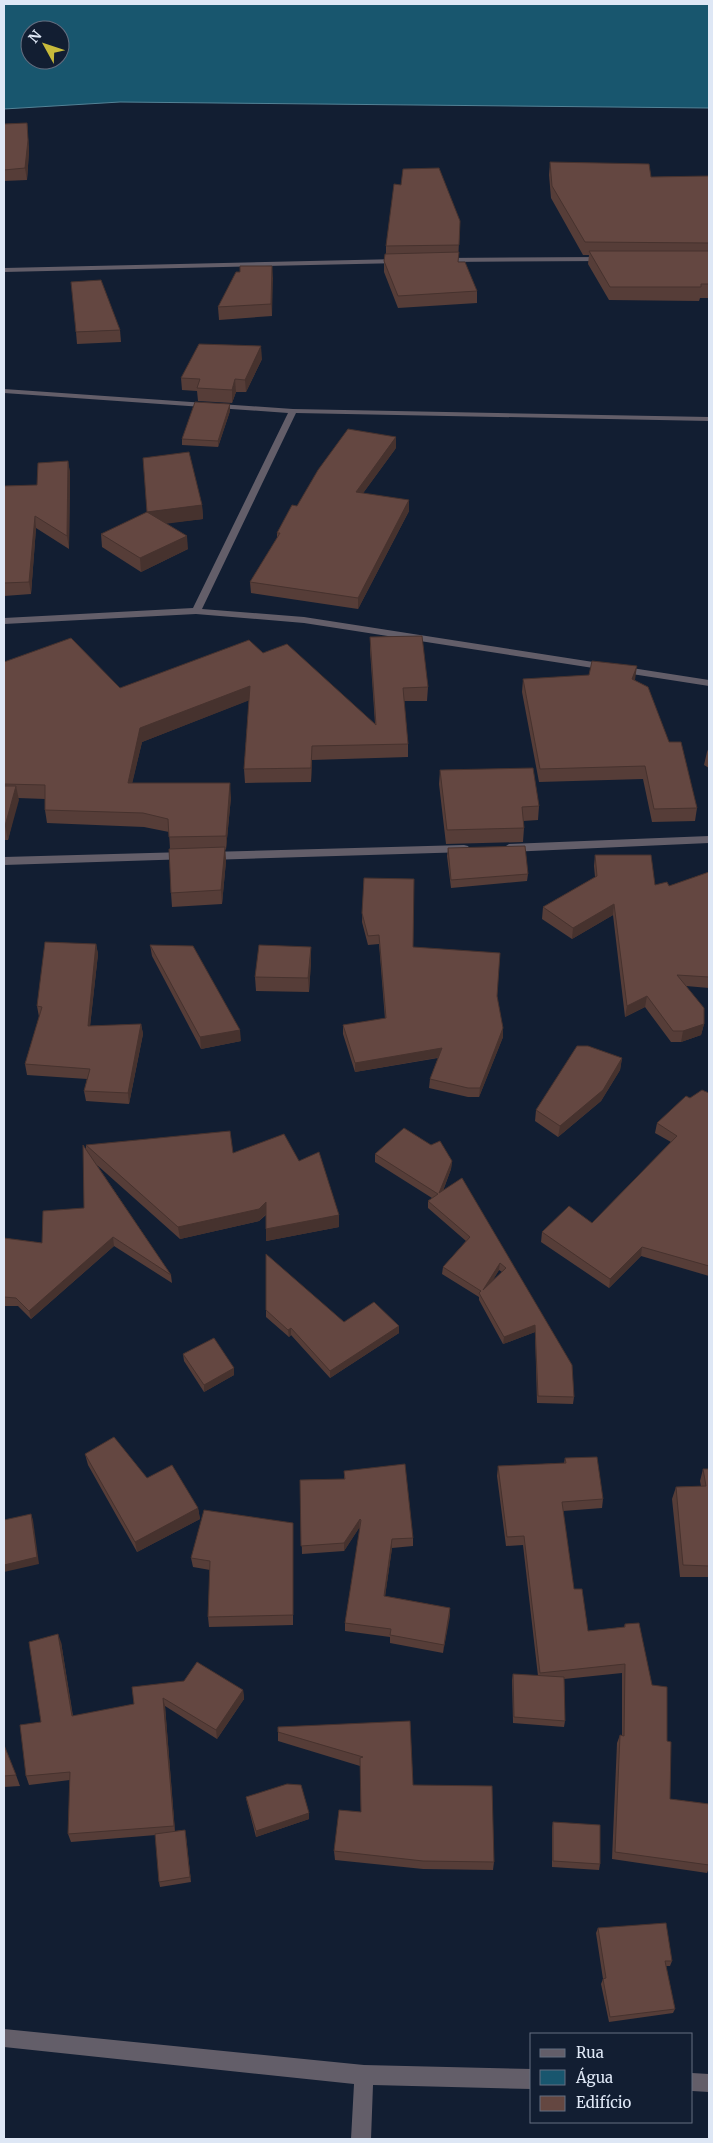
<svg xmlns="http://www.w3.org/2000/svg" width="713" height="2143" font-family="Merriweather,serif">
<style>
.water{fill:#18566e;stroke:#538296;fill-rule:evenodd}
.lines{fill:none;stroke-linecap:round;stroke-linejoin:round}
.minor{fill:#635e69;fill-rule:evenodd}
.wall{fill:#563d38;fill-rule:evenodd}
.shaded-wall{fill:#46322e}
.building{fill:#644741;stroke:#46322e;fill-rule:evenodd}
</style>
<rect width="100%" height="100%" fill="#121e32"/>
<path class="water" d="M 4,4 L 709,4 L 709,108 L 120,102 L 4,109 ZM 30,30 L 60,30 L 60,60 L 30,60 Z"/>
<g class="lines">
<g class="minor">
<polygon points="604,257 607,257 607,261 442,262 438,260 442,258"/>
<polygon points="399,259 403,261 402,263 4,272 4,268"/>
<polygon points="4,389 293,409 709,417 709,421 296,413 202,609 304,617 709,680 709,686 304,623 196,614 4,624 4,618 193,608 288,413 4,393"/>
<polygon points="709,836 709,843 509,852 503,848 509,844"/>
<polygon points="464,845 468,846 470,849 468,852 209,860 203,856 209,852"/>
<polygon points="186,852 190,853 192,856 190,859 4,865 4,857"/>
<polygon points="4,2029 364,2065 532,2069 532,2089 373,2085 371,2139 351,2139 354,2084 4,2047"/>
<polygon points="692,2073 709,2074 709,2092 692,2091"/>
</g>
</g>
<g class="wall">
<polygon points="27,123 29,151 27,180 4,181 4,124"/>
<polygon points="550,162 651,177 709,176 709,298 700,298 699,301 609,300 588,264 589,255 583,255 551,198 549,175"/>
<polygon points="460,221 458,262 477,291 477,303 398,308 384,272 384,261 386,254 386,246"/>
<polygon points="272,266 272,316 219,320 218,307"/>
<polygon points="120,330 121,342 77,344 76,332"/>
<polygon points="262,359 246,392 236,392 232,403 198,401 197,391 182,390 181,378"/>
<polygon points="230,411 218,447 182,445 182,439"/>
<polygon points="396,448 363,493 409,511 358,609 251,593 250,582 277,538 277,533 297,506"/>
<polygon points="68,461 70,473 69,549 36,528 31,594 4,596 4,486 37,485"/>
<polygon points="202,505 203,519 166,523 188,549 141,572 102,547 101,534"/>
<polygon points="370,637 428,687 427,701 404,701 408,744 408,757 312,760 311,782 245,783 244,769 249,700 142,742 132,783 231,797 226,849 225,850 226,861 222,904 172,907 171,893 170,849 169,832 144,827 47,823 45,810 45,799 18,798 8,840 4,840 4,662 120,688 263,653 375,724 370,650"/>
<polygon points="523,679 635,680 669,742 697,808 695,821 652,822 643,779 539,782 522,692"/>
<polygon points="709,747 709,768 704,765 707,752"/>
<polygon points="440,770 539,806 538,820 523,821 524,828 523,842 446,844 439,784"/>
<polygon points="448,848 528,874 527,881 451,888 447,856"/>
<polygon points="595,855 655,885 669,886 709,872 709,988 686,986 704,1024 701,1035 681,1042 671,1042 645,1007 625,1017 613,915 572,939 542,919 543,907 595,877 594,866"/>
<polygon points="364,878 413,947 497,996 503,1037 479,1097 468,1097 429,1088 430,1079 438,1058 355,1072 343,1034 343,1025 385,1019 379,944 368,945 362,922"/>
<polygon points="96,944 98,954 90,1026 141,1024 143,1034 129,1104 86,1101 84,1091 87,1079 27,1075 25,1064 39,1017 37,1006"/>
<polygon points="150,945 241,1041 201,1049 152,956"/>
<polygon points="311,961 309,992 256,991 255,977"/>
<polygon points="622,1058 620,1070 601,1101 558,1137 535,1121 536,1110"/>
<polygon points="709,1093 709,1276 641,1256 609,1288 541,1242 542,1232 592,1223 671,1142 655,1133 657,1123 690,1098"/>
<polygon points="86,1145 233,1153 339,1227 266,1241 266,1215 259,1221 180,1239 97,1165 171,1275 172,1283 114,1246 31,1319 18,1306 4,1306 4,1238 42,1243 84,1208 86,1150"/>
<path d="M 375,1154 L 452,1161 L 451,1169 L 443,1191 L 462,1178 L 574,1397 L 573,1404 L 537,1403 L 535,1332 L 503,1344 L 479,1300 L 479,1297 L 442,1274 L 443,1267 L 466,1241 L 428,1208 L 428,1201 L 432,1198 L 375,1162 ZM 499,1270 L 502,1272 L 492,1281 Z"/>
<polygon points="266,1310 344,1322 399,1326 399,1333 330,1378 291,1335 289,1337 266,1317"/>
<polygon points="183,1354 234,1368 234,1375 204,1392 184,1361"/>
<polygon points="85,1454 147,1478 198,1508 200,1519 137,1552 88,1465"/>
<polygon points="565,1458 603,1499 602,1508 563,1511 574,1589 588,1631 624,1627 625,1624 652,1685 667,1741 670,1799 709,1804 709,1868 707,1873 612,1859 617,1743 620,1735 622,1735 622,1673 564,1679 565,1721 564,1727 513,1723 512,1680 513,1674 538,1676 523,1545 506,1546 497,1476 498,1466 564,1463"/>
<polygon points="703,1469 709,1469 709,1577 680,1577 672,1499 676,1487 701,1486 700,1481"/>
<polygon points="344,1471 413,1538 413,1546 392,1548 385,1596 450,1608 443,1653 390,1643 390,1637 345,1631 345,1623 360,1528 359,1528 344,1551 302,1554 300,1480 344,1479"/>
<polygon points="293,1532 293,1625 209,1627 208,1617 210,1570 193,1567 191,1558"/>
<polygon points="61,1642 73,1716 134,1704 132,1687 243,1690 244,1699 217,1739 165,1706 175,1831 185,1830 191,1882 160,1887 159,1882 156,1835 71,1842 68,1834 70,1780 29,1785 26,1776 41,1722"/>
<polygon points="410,1721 413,1785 494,1862 493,1870 423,1869 335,1860 334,1851 361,1812 360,1766 278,1741 278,1732"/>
<polygon points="4,1745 16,1775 20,1786 4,1787"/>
<polygon points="246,1797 309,1819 256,1837 247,1802"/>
<polygon points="553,1822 600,1864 599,1870 552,1867 552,1828"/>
<polygon points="598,1928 672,1961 670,1966 666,1966 675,2009 673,2013 609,2022 601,1984 603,1979 596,1933"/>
</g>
<g class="shaded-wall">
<polygon points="27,123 29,151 27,180 25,168"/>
<polygon points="272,266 273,278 272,316 271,304"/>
<polygon points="261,346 262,359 246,392 245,380"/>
<polygon points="235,379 236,392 232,403 232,390"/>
<polygon points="230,404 230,411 218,447 218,441"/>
<polygon points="396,437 396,448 356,503 356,492"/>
<polygon points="68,461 70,473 69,549 67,536"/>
<polygon points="409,500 409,511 358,609 358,598"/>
<polygon points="202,505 203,519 149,526 147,512"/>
<polygon points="35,516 36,528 31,594 29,582"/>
<polygon points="187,536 188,549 141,572 140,558"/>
<polygon points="637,666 635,680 631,692 632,679"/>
<polygon points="250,686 250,700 142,742 129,797 128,783 140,728"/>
<polygon points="312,746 312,760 311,782 311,768"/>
<polygon points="230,783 231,797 226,849 226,836"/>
<polygon points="16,786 19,800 8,840 5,826"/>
<polygon points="225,847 226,861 222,904 221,890"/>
<polygon points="614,904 613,915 572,939 573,928"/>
<polygon points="96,944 98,954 89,1036 88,1026"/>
<polygon points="311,947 311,961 309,992 308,978"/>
<polygon points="647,996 645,1007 625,1017 627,1006"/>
<polygon points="141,1024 143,1034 129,1104 128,1093"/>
<polygon points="704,1024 701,1035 681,1042 683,1031"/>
<polygon points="503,1028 503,1037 479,1097 480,1088"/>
<polygon points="240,1030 241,1041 201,1049 200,1037"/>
<polygon points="442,1048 441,1057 355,1072 355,1063"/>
<polygon points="622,1058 620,1070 601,1101 558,1137 560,1126"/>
<polygon points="452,1161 451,1169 439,1201 439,1193"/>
<polygon points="266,1202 266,1214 259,1221 180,1239 178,1227"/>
<polygon points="339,1215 339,1227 266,1241 266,1229"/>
<polygon points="113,1237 114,1246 31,1319 29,1311"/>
<polygon points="642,1247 641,1256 609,1288 610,1279"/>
<polygon points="500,1263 499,1270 483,1297 483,1290"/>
<polygon points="535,1325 535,1332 503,1344 504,1337"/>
<polygon points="399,1326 399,1333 330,1378 330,1371"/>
<polygon points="291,1328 291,1335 289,1337 288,1330"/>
<polygon points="234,1368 234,1375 204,1392 204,1385"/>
<polygon points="198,1508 200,1519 137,1552 135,1542"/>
<polygon points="31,1514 33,1520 39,1564 4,1572 4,1565"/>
<polygon points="360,1519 359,1528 344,1551 344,1543"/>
<polygon points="392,1539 392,1548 384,1604 384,1596"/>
<polygon points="450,1608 450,1616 443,1653 444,1645"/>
<polygon points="58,1634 61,1642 74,1725 72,1716"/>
<polygon points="243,1690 244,1699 217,1739 216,1730"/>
<polygon points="163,1698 165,1706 175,1834 174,1826"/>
<polygon points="309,1813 309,1819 256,1837 256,1831"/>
<polygon points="185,1830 186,1835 191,1882 190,1877"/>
</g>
<g class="building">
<polygon points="27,123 28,140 25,168 4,170 4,124"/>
<polygon points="550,162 649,164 651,177 709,176 709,243 585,242 552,186"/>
<polygon points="439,168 460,221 459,245 386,246 394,184 401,185 403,169"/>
<polygon points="589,251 709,251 709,284 701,284 701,287 610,287"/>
<polygon points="459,252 458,262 465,262 477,291 398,296 384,261 385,254"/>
<polygon points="240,266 272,266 271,304 218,307 236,272 240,272"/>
<polygon points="101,280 120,330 76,332 71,282"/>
<polygon points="199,344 261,346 245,380 235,379 232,390 197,388 200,379 181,378"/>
<polygon points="195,402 230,404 218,441 182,439"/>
<polygon points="348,429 396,437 356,492 409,500 358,598 250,582 280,533 277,533 292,505 297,506 318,470"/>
<polygon points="189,452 202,505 147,512 143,458"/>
<polygon points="68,461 67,536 35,516 29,582 4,583 4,486 37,485 38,463"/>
<polygon points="147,512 187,536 140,558 101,534"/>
<polygon points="422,636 428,687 403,688 408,744 312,746 311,768 244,769 250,686 140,728 128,783 230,783 226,836 169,837 168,819 143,813 45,810 45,785 4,784 4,662 71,638 120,688 249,640 263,653 287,644 376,725 370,637"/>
<polygon points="592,661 637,666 632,679 648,687 669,742 681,742 697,808 654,809 645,766 540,769 523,679 589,675"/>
<polygon points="533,768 539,806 522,807 524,828 447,830 440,770"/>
<polygon points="4,786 16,786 5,826 4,826"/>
<polygon points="525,846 528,874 451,880 448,848"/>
<polygon points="225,847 221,890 171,893 169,849"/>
<polygon points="595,855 651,855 655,885 667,882 669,886 709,872 709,977 677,975 704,1008 704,1024 683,1031 673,1031 647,996 627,1006 614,904 573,928 543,907 597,876"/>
<polygon points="364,878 414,879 413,947 500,953 497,996 503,1028 480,1088 468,1088 430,1079 442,1048 355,1063 343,1025 386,1018 379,935 368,936 362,913"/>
<polygon points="45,942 96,944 88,1026 141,1024 128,1093 84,1091 90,1069 25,1064 42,1007 37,1006"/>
<polygon points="150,945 193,946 240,1030 200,1037"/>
<polygon points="259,945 311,947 308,978 255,977"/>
<polygon points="577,1046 588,1046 622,1058 603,1090 560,1126 536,1110"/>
<polygon points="702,1090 709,1093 709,1266 642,1247 610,1279 542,1232 569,1206 592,1223 677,1136 657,1123 686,1096 690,1098"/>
<path d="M 404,1128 L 431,1145 L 440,1141 L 452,1161 L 439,1193 L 462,1178 L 572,1365 L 574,1397 L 538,1396 L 535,1325 L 504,1337 L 479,1293 L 481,1291 L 443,1267 L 470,1237 L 428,1201 L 438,1194 L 375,1154 ZM 500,1263 L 506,1268 L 483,1290 Z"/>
<polygon points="230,1131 233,1153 284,1134 299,1161 319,1152 339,1215 266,1229 266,1202 259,1209 178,1227 86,1145"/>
<polygon points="83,1145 171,1275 113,1237 29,1311 16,1298 4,1297 4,1238 42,1243 43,1211 84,1208"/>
<polygon points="266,1254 344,1322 374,1302 399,1326 330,1371 291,1328 288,1330 266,1310"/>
<polygon points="214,1338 234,1368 204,1385 183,1354"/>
<polygon points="114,1437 147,1478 172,1465 198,1508 135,1542 85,1454"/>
<polygon points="597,1457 603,1499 562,1502 574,1589 582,1589 588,1631 625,1627 625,1624 639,1623 652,1685 667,1687 667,1741 671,1742 670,1799 709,1804 709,1865 615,1852 620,1735 624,1736 625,1664 540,1673 524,1536 507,1537 498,1466 566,1463 565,1458"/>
<polygon points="405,1464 413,1538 392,1539 384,1596 450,1608 444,1645 390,1635 391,1629 345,1623 361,1520 360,1519 344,1543 301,1546 300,1480 345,1479 344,1471"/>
<polygon points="703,1469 709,1469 709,1566 683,1565 676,1487 706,1486"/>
<polygon points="204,1510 293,1523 293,1615 208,1617 210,1561 191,1558"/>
<polygon points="31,1514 37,1557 4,1565 4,1520"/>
<polygon points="58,1634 72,1716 134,1704 132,1687 184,1681 197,1662 243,1690 216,1730 163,1698 174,1826 68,1834 70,1772 26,1776 20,1725 41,1722 29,1642"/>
<polygon points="513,1674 564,1677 565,1721 514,1717"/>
<polygon points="410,1721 413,1785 492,1786 494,1862 423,1861 334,1851 339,1810 361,1812 360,1758 363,1757 278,1732 278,1727"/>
<polygon points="4,1745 16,1775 4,1776"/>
<polygon points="287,1784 301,1785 309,1813 256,1831 246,1797"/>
<polygon points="553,1822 600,1825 600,1864 553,1861"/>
<polygon points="185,1830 190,1877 159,1882 155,1834"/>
<polygon points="666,1923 672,1961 665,1961 675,2009 610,2017 603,1979 606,1978 598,1928"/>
</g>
<rect width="713" height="2143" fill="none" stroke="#dee7f5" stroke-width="10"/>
<rect x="530" y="2033" width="162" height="90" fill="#121e32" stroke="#646e80"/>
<rect x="540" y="2049" width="25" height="8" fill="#635e69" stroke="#646e80"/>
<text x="576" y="2058" font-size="15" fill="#dee7f5">Rua</text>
<rect x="540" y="2070" width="25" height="15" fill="#18566e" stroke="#646e80"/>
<text x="576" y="2083" font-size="15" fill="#dee7f5">Água</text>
<rect x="540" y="2096" width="25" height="15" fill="#644741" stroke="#646e80"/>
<text x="576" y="2108" font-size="15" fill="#dee7f5">Edifício</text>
<g transform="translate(45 45) rotate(310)"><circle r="24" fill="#121e32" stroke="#646e80"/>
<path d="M0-4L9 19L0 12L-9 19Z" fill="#c8bb3b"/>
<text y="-8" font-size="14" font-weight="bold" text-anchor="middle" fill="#dee7f5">N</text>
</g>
</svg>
